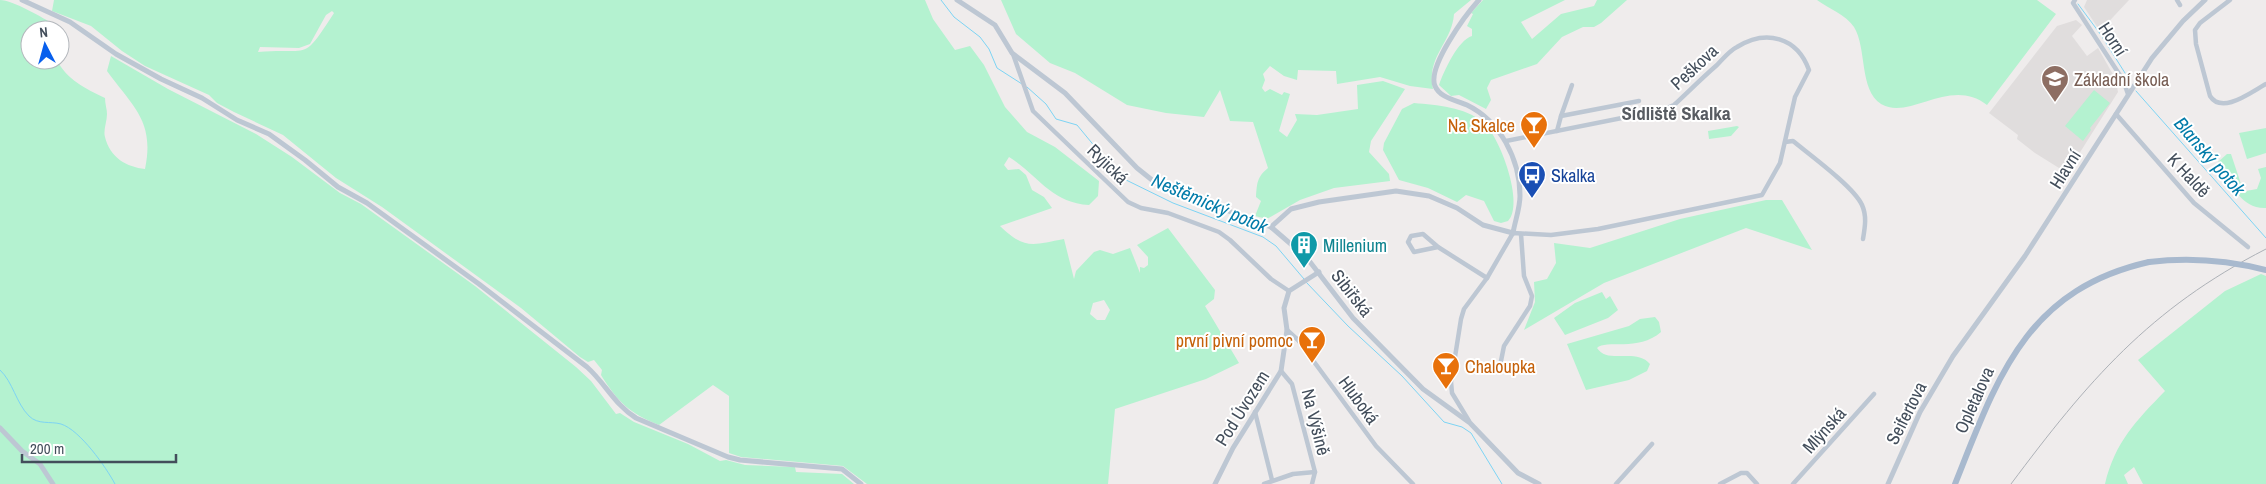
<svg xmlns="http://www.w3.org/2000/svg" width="2266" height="484" font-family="'Archivo Narrow',sans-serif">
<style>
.education{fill:#e0dddd}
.green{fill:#b4f2d0;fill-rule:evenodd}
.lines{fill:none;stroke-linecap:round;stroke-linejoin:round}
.stream{stroke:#7dd4f4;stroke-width:1}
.minor{stroke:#bdc7d3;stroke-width:4.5}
.tertiary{stroke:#bdc7d3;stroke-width:5}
.primary{stroke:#a8b9ce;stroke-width:6}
.rail{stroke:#adb1b7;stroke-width:1}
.primary-bridge{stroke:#a8b9ce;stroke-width:6}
.labels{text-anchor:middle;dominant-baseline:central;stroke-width:4;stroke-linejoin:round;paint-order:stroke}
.street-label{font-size:18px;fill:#434e5b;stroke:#fff}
.education-label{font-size:18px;fill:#785e54;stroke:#fff;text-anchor:start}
.food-label{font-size:18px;fill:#c56008;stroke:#fff;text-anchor:end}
.transit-label{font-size:18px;fill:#164399;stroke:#fff;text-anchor:start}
.culture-label{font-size:18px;fill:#0d838f;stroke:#fff;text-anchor:start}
.neighbourhood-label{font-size:19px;font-weight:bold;fill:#585c62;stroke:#fff}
.water-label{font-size:19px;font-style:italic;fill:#017ba9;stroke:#fff}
</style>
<rect width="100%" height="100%" fill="#efecec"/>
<g class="education">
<polygon points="2087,0 2129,0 2100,31 2084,7"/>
<polygon points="2076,20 2082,25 2072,36 2087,56 2098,48 2115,78 2118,92 2067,173 2035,153 2017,139 2018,135 1989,113 2057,26"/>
</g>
<g class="green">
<path d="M 0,0 C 13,0 43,18 55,25 L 56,30 L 30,30 L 30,60 L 57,60 C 66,79 86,89 105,98 C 105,104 107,109 107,114 C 107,122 103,130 105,137 C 110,158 127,167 145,169 C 155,121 133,107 107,71 L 111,56 L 168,89 L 256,134 L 292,157 L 340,193 L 361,204 L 475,286 L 576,367 L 591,381 L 616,414 L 620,413 L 634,422 L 688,444 L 720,461 L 726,460 L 745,465 L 795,467 L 796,472 L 842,474 L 854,484 L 0,484 Z"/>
<path d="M 54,0 L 925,0 L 933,19 L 955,50 L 970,46 L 984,65 L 1005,107 L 1027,132 L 1055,147 L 1099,181 L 1098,196 L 1089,205 C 1051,203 1039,176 1009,157 L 1004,165 L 1008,170 L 1019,169 L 1026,175 L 1032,190 L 1044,197 L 1052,208 L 1000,226 C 1025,250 1032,245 1064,239 L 1074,279 L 1076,271 L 1094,252 L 1100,250 L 1113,254 L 1130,248 L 1140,273 L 1140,267 L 1144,268 L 1148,265 L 1148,257 L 1137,245 L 1168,228 L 1215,290 L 1214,299 L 1205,306 L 1239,363 L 1206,379 L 1115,409 L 1108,484 L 867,484 L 843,466 L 741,457 L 729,453 L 729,396 L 713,385 L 659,425 C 629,413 618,402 601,375 L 602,370 L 594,360 L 588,362 L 580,357 L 521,308 L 382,207 L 336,178 L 283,135 L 234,112 L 217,103 L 209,95 L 145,66 L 122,51 L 91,26 L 52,11 ZM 332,11 L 334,13 C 301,64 311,47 258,52 L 260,47 L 299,48 L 310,44 L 326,15 ZM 1104,300 L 1110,310 L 1105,320 L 1097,320 L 1090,314 L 1093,303 Z"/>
<path d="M 1001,0 L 1471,0 L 1454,14 C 1452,43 1426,56 1433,89 L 1410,86 L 1380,77 L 1337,84 L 1336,71 L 1298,70 L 1297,80 L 1284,76 L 1270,66 L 1263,74 L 1265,80 L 1262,88 L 1265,92 L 1270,89 L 1282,95 L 1284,92 L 1290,94 L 1279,131 L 1287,137 L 1297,120 L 1295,114 L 1317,115 L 1358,109 L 1357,85 L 1383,81 L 1405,89 L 1371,141 L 1369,152 L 1389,174 L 1390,181 L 1334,188 L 1300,200 L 1267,219 L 1255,216 L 1261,201 L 1256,197 C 1257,183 1257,177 1268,168 L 1253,122 L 1230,121 L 1220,90 L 1204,117 L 1166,113 L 1127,105 L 1075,73 L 1050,63 L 1016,34 Z"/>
<path d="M 1483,0 L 1565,0 L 1521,22 L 1532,39 L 1561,14 L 1594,6 L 1597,0 L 1627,0 L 1601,23 L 1594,27 L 1583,27 L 1562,37 L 1537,64 L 1491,80 L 1487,88 L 1491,100 L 1486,109 L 1459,95 L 1451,96 L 1439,85 C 1444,71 1458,40 1472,36 L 1472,29 L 1467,26 L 1473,14 L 1471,13 Z"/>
<path d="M 1817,0 L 2037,0 L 2056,14 L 1987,105 C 1950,76 1910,121 1881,104 C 1859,90 1867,48 1854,27 C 1846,15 1828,8 1817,0 Z"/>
<polygon points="2094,90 2110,103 2090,128 2091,130 2083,141 2065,126"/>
<path d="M 1414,103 C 1438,105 1464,107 1483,122 C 1500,136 1525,205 1508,221 L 1501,223 L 1494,221 L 1484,201 L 1466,195 L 1457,202 L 1428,188 L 1399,180 L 1383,150 L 1384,143 L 1402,109 Z"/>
<polygon points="1737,126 1739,127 1731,136 1709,139 1708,131"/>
<polygon points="2266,128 2266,153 2247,159 2239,133"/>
<path d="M 2227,154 L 2231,154 L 2241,184 L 2246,191 L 2257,189 L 2261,178 L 2258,169 L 2266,167 L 2266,208 C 2241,209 2233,185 2219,167 L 2218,162 Z"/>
<polygon points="1766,200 1782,200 1812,250 1746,228 1604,283 1524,330 1535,302 1534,282 1547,279 1556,263 1554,243 1590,248 1680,219"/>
<path d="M 2261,274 L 2266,276 L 2266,484 L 2143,484 L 2134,467 L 2124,475 L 2128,484 L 2105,484 C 2115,442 2136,421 2165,391 L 2138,360 L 2225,291 Z"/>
<polygon points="1602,292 1606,299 1610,296 1618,310 1608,318 1565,335 1554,318 1575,303"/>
<path d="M 1655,317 L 1659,322 L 1661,332 C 1638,352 1606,339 1597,348 C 1608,365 1636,347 1650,364 L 1647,371 L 1629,380 L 1586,390 L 1567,344 L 1629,326 L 1640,319 Z"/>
</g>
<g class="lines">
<g class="stream">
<polyline points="941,0 954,17 980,37 989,49 997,68 1022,84"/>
<polyline points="2078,4 2101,35 2125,73"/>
<polyline points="1027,87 1046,104 1056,119 1077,125 1120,177 1173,203 1263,237 1276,246 1304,279"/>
<polyline points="2136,91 2266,238"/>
<polyline points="1306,282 1348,326 1402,376 1444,422 1462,427 1471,433 1502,484"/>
<path d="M 0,370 C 13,382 16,403 29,416 C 38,425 50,421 61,424 C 80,430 106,467 115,484"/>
</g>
<g class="minor">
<polyline points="2075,0 2073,3 2123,80 2128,94"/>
<polyline points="2177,0 2180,5"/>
<path d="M 2230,0 L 2200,23 L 2195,30 L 2196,44 L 2210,96 C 2222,115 2251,92 2266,84"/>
<polyline points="1013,54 1033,111 1128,202 1141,208 1168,213 1219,232 1230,240 1271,279 1289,291"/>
<polyline points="2116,114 2194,203 2248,247"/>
<polyline points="1561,116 1572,85"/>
<polyline points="1557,131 1561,116 1639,101"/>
<path d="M 1785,142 L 1793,141 C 1810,155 1854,187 1862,205 C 1867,216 1865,227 1863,239"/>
<polyline points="1438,247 1414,252 1408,242 1411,236 1423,234 1438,247 1487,278"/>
<polyline points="1287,330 1298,340 1376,446 1413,484"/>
<polyline points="1501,361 1504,346 1530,306 1532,296 1524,276 1521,234"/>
<polyline points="1281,371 1292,384 1315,472 1312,484"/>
<polyline points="1255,412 1272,480"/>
<path d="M 1469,421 L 1452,393 L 1451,382 L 1461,319 L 1464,309 L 1487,278 L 1513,233 L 1551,235 L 1598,229 L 1762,195 L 1780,163 L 1795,97 L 1809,70 C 1797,37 1766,29 1737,47 C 1729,51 1723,59 1717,65 C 1702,78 1688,92 1674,105 L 1662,110 L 1506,141"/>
<polyline points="1264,484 1293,474 1315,472"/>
<polyline points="1616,484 1652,444"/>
<polyline points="1720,484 1741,473 1747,473 1757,484"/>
<polyline points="1793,484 1874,394"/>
</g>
<g class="tertiary">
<path d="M 22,0 L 70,22 L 116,54 L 161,79 L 202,98 L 237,120 L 269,134 L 305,160 L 338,187 L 367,203 L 479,284 L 587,367 C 605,383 615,405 636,418 L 728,457 L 740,460 L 842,469 L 861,484"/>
<polyline points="957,0 995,25 1012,53 1065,93 1137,168 1157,184 1271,227 1307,258 1353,318 1423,389 1470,423 1518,473 1539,484"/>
<path d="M 1271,227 L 1291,209 L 1319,202 L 1396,191 L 1429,196 L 1457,208 L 1483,225 L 1513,233 C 1515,221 1520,208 1520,196 C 1520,159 1500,121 1467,105 C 1456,100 1440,98 1435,86 C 1427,67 1466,14 1479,0"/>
<polyline points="0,428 22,451 40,464 53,484"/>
<polyline points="1215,484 1233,448 1281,371 1287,330 1284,308 1289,291 1319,272"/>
<polyline points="1888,484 1920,412 1953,356 2025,256 2152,58 2183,21 2205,0"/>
</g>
<path class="primary" d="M 1955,484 C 1997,379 2025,290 2149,262"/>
<path class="rail" d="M 2011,484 C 2088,381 2149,309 2266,249"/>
<path class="primary-bridge" d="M 2149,262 C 2189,257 2227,260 2266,270"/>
</g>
<defs>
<symbol id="school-pin" viewBox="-11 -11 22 30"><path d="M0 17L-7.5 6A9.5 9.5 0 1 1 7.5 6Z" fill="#8d6e63" stroke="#fff"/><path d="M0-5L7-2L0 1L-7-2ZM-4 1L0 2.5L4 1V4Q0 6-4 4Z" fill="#fff"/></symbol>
<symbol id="bar-pin" viewBox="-11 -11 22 30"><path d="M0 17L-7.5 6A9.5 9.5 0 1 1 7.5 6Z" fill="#e8710a" stroke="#fff"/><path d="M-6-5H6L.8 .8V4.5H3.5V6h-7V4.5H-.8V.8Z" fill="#fff"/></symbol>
<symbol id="bus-pin" viewBox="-11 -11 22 30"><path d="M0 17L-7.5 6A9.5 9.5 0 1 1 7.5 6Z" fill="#1a4fb4" stroke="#fff"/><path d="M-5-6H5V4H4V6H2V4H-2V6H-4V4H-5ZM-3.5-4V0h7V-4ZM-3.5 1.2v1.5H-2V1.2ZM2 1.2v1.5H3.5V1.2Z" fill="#fff"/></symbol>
<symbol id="building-pin" viewBox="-11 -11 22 30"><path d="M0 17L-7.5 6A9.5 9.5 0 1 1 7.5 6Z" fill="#0f9aa8" stroke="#fff"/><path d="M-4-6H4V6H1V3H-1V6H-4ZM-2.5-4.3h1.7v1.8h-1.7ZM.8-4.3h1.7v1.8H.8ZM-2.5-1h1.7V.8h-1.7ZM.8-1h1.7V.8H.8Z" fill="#fff"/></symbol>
</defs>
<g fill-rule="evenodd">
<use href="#school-pin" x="2039" y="63" width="32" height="43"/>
<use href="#bar-pin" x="1518" y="109" width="32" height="43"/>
<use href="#bus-pin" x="1516" y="159" width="32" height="43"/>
<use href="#building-pin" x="1288" y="229" width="32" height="43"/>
<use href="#bar-pin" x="1296" y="324" width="32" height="43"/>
<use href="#bar-pin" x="1430" y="350" width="32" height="43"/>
</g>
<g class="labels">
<g class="street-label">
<text transform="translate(2113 39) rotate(57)">Horní</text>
<text transform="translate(1694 67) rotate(-43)">Peškova</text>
<text transform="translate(1108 164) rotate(44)">Ryjická</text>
<text transform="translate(2065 169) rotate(-58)">Hlavní</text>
<text transform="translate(2189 175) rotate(47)">K Haldě</text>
<text transform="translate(1352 293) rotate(52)">Sibiřská</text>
<text transform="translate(1359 400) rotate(54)">Hluboká</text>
<text transform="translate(1974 400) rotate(-66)">Opletalova</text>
<text transform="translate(1242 408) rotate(-58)">Pod Úvozem</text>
<text transform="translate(1906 413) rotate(-63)">Seifertova</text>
<text transform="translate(1316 422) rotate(76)">Na Výšině</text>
<text transform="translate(1824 430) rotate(-48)">Mlýnská</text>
</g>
<g class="education-label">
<text x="2074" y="79">Základní škola</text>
</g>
<g class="food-label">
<text x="1515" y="125">Na Skalce</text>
<text x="1293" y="340">první pivní pomoc</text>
<text x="1465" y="366" text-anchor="start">Chaloupka</text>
</g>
<g class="transit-label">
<text x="1551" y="175">Skalka</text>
</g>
<g class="culture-label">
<text x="1323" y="245">Millenium</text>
</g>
<g class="neighbourhood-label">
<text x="1676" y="113">Sídliště Skalka</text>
</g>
<g class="water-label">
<text transform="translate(2210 156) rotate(49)">Blanský potok</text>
<text transform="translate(1210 203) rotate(23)">Neštěmický potok</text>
</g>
</g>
<g transform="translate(45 45) rotate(354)"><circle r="24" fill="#ffffff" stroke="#b4b8bd"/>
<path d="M0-4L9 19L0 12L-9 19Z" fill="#085fed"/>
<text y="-8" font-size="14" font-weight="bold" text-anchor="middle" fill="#434e5b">N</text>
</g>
<path d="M22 454v8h154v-8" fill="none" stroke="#434e5b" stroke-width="2.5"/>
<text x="30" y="454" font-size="15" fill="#434e5b" stroke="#ffffff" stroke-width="4" paint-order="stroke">200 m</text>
</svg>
